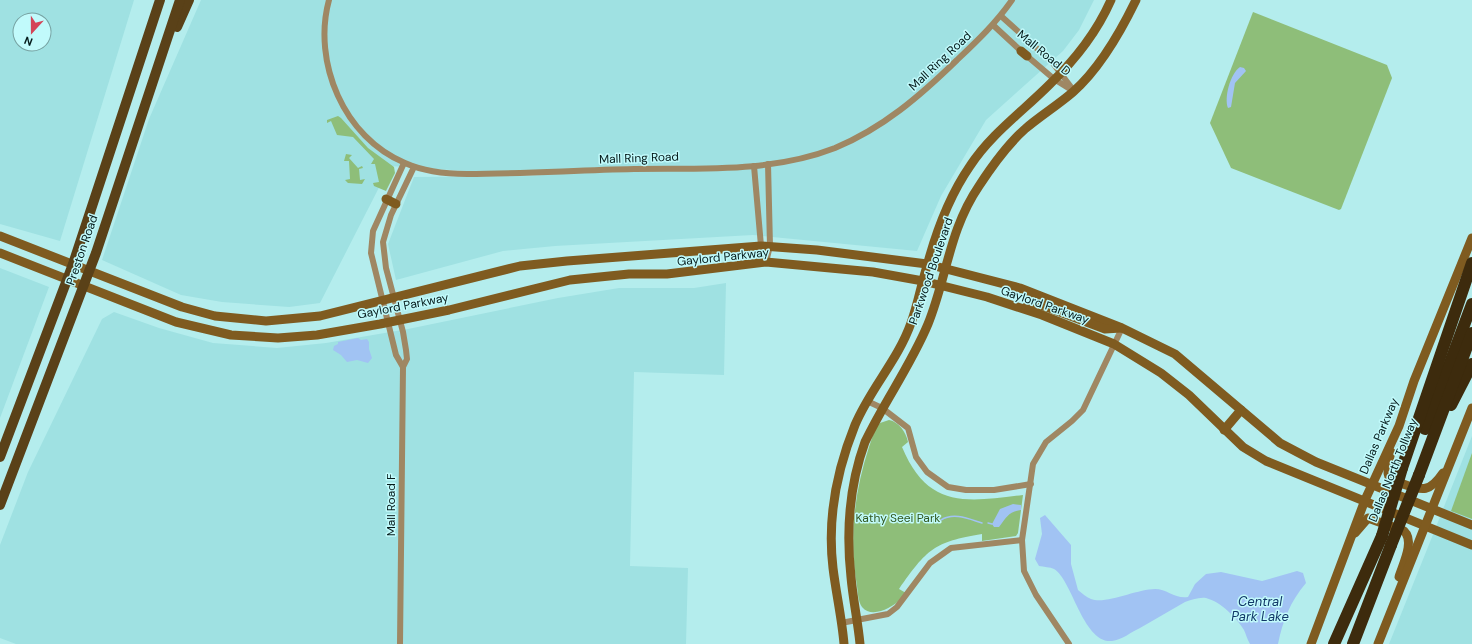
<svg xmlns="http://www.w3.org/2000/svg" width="1472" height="644" font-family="'DM Sans',sans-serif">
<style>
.built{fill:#9fe1e2;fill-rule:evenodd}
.green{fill:#8ebe79}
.water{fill:#a1c3f3}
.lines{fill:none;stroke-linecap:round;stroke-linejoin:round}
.stream{stroke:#a1c3f3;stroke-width:1.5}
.street{stroke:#9f8763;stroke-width:6}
.secondary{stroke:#7f5b20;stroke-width:9}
.primary{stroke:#5a4118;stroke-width:10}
.highway{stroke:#3d2b0d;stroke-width:12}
.highway-bridge{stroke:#3d2b0d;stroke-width:12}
.labels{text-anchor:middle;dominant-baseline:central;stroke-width:3;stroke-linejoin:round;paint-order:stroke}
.street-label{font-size:12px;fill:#051b1b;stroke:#c1fafb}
.park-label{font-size:12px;fill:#31571e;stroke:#c1fafb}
.water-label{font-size:13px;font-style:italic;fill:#103667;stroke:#c1fafb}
</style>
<rect width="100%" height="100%" fill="#b4eded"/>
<g class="built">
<path d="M 0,0 L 134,0 L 60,241 L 0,224 ZM 20,20 L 44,20 L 44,44 L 20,44 Z"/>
<polygon points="201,0 1094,0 1079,30 1063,51 986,120 941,196 917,251 753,235 555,246 503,251 396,280 388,244 414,177 544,176 390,166 320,303 289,307 222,302 181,295 102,260 149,119"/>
<polygon points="0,268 49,287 0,418"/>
<polygon points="726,283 724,375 634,372 630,566 688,568 686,644 16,644 0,638 0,545 28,472 102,319 114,312 159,328 213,343 277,348 326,343 408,329 558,298 619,288 694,288"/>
<polygon points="1472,436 1472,644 1389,644 1430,542"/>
</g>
<g class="green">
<polygon points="1253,12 1387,65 1392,78 1341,209 1339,210 1231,168 1210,123"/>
<polygon points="338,116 341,118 368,148 394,167 395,173 386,191 374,186 373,183 379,182 375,164 371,164 374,159 353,137 337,135 331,121 327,123 327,120"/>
<polygon points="346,154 352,155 349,158 358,168 362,166 363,168 359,169 360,180 365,179 362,184 348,183 345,180 350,179 349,161 344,161"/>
<path d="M 889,420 C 899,422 906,432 908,442 L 902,447 C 928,509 966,502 1023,495 L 1018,533 L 1016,536 L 982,541 L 982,534 C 934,542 927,549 899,589 L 906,593 C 900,601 891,608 881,611 C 874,613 867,613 862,607 C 858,601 858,593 857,586 C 849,539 854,493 869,447 C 872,439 874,429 880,423 Z"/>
<polygon points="1472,453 1472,519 1451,511"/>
</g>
<g class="water">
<path d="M 1240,67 L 1244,68 L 1246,71 L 1235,83 L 1231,107 L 1228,108 C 1224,98 1230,74 1240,67 Z"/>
<polygon points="358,338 361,340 367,339 369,342 369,349 372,358 368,363 357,360 347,362 341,355 333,350 334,346 338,344 338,342"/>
<path d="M 1013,504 L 1021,505 L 1021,510 C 1008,512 1007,517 999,527 L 994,527 L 992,524 L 1000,509 Z"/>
<path d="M 1045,515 L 1071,545 L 1071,564 L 1078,590 C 1082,593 1086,597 1091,599 C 1105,605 1137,589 1155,589 C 1167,589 1175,599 1188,597 L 1195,584 L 1206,574 L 1221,572 L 1262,581 L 1297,571 L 1303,573 L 1306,583 C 1290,602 1283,620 1278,644 L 1250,644 C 1247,639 1246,634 1244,630 C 1236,617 1221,602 1206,598 C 1199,597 1191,600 1185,602 C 1170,611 1155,619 1140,628 C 1131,632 1122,640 1112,641 C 1083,644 1072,579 1054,569 C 1050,567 1044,567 1039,566 L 1035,559 L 1042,534 L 1040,518 Z"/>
</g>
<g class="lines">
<g class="stream">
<path d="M 941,520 C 954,512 969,519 982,523"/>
<polyline points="988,523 992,524"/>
</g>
<g class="street">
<path d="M 329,0 C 312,62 344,138 405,163 C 425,172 445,174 467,174 C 523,174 578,170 634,169 C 701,168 771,173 835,148 C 883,128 920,96 957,60 C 977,41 996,23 1012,0"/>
<polyline points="1001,16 1052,62 1074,91"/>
<polyline points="993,25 1021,51"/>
<polyline points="1027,56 1054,79 1070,89"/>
<polyline points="754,166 761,246 766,261"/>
<polyline points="766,262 770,246 768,164"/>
<polyline points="403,367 407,359 406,350 403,332 386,268 383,242 391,215 414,167"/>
<polyline points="867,401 882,408 908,428 916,457 927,472 948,487 966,490 994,490 1031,484"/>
<polyline points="841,623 888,614 897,607 930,563 951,548 1022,540"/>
<polyline points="400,644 403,367 396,355 371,253 373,231 404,163"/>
<polyline points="1069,644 1036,595 1024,571 1022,540 1033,464 1046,442 1072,421 1083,410 1122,328"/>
</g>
<g class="secondary">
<polyline points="1021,51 1027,56"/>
<polyline points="386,199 396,204"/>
<polyline points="0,236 182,307 215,316 266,321 320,316 520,266 567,261 761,246 817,250 927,264 1020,288 1122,328 1175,354 1280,443 1316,462 1472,525"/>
<polyline points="0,253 176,322 231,335 278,338 317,335 380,324 449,310 570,280 629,274 667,274 766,262 873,272 923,281 987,297 1042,315 1114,344 1161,373 1189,395 1243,447 1266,461 1472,545"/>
<polyline points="1026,307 1044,306 1105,329 1121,328"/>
<polyline points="1224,430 1241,410"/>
<path d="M 1391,452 C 1389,459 1386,470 1389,477 C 1392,481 1399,482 1403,484 C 1423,491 1430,492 1443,473"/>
<path d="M 1355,533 L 1368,518 L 1404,531 C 1415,541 1403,564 1399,577"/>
<path d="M 844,644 C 842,619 836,593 833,568 C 827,518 836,472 855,425 C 870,389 898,360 911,323 C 918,304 921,285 927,266 C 936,232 950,195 970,166 C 991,134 1022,112 1049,85 C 1074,61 1097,32 1111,0"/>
<path d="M 860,644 C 858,622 853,600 851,577 C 846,531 849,486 865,442 C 884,402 911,365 928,324 C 947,277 949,230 979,186 C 992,166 1007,145 1025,129 C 1040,116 1058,105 1073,92 C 1099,69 1121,31 1136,0"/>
<polyline points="1311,644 1365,500 1399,426 1414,381 1472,238"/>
<polyline points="1378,644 1472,408"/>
</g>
<g class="primary">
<polyline points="177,27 189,0"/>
<polyline points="0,457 73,264 160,0"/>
<polyline points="0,505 96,253 180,0"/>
</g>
<g class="highway">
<polyline points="1451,405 1472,364"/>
<polyline points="1425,429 1472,304"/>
<polyline points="1402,468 1472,263"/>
<polyline points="1419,475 1472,333"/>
<polyline points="1334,644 1382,536"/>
<polyline points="1353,644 1391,545"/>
</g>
<g class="highway-bridge">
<polyline points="1382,536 1402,468"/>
<polyline points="1391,545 1419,475"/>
</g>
</g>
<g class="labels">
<g class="street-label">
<text transform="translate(1044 53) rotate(39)">Mall Road D</text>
<text transform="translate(940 61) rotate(-43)">Mall Ring Road</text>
<text transform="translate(639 158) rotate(-2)">Mall Ring Road</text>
<text transform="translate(82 250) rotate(-71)">Preston Road</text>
<text transform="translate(723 257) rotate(-6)">Gaylord Parkway</text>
<text transform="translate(931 271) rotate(-71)">Parkwood Boulevard</text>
<text transform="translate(1045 305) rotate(19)">Gaylord Parkway</text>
<text transform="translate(403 306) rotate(-11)">Gaylord Parkway</text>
<text transform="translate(1379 436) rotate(-67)">Dallas Parkway</text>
<text transform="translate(1393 470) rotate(-68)">Dallas North Tollway</text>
<text transform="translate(391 505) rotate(-90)">Mall Road F</text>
</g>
<g class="park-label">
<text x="898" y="518">Kathy Seei Park</text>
</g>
<g class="water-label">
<text x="1260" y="601">Central<tspan x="1260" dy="15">Park Lake</tspan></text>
</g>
</g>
<g transform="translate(32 32) rotate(201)"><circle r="19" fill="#c1fafb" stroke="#76a1a1"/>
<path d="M0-3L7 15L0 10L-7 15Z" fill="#d44457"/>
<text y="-6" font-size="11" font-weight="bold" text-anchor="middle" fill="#051b1b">N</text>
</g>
</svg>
